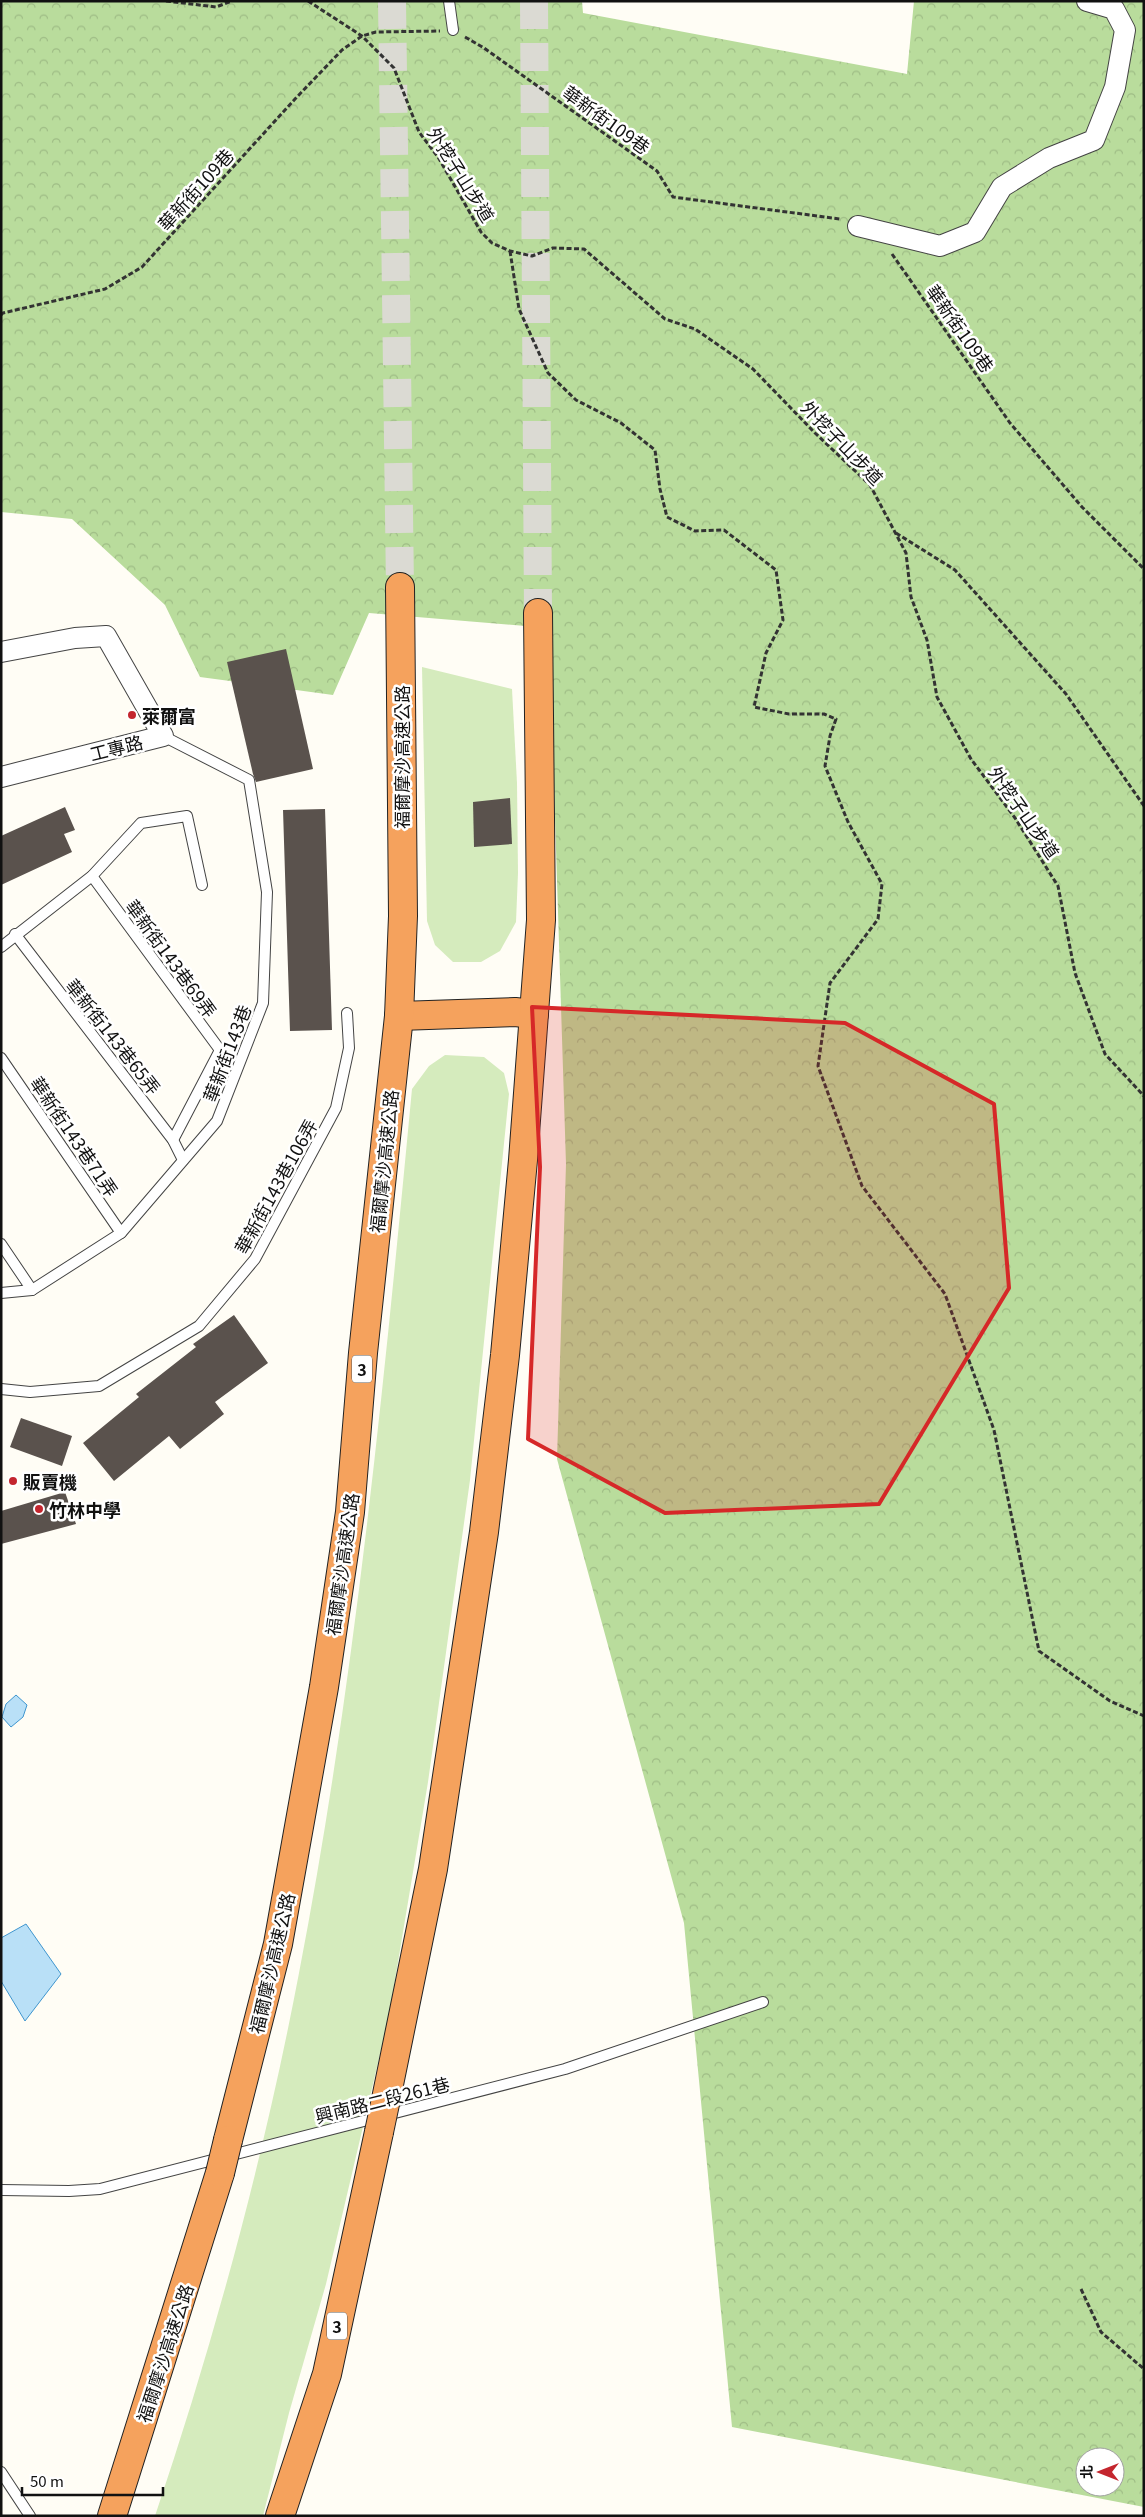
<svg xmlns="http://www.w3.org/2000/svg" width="1145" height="2517" font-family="Georgia,'Noto Sans TC',serif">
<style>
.grass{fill:#d5ebbd}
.forest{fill:url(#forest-crowns);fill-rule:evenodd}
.water{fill:#b9e0f7;stroke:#3f96cf}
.building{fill:#5a524d}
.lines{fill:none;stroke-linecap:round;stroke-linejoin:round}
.highway-tunnel{stroke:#dbdad3;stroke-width:28;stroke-dasharray:28 14;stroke-linecap:butt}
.lane-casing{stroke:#444;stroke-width:12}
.street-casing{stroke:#444;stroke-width:22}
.highway-casing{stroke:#222;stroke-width:30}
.path{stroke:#333;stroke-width:3;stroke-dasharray:5 2.5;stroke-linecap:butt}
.lane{stroke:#fff;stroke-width:10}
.street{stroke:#fff;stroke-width:20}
.highway{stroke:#f5a25d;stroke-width:28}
.highway-bridge-casing{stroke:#222;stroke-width:30;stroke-linecap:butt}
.highway-bridge{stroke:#f5a25d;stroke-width:28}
.marked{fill:#d62828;fill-opacity:0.2;stroke:#d62828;stroke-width:4;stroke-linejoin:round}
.poi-dot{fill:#c4262e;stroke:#fff;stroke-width:2}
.labels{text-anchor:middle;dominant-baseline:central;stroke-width:5;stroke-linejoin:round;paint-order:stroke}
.shield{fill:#fff;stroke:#585858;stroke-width:1}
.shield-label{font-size:16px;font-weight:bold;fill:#111}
.street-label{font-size:18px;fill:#111;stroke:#fff}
.poi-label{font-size:18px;font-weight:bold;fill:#111;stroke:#fff;text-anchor:start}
</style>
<defs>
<pattern id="forest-crowns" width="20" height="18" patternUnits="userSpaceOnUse" patternTransform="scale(1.25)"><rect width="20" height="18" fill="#b9dc9c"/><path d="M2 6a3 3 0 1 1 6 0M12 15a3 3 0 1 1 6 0" fill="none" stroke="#9ebc85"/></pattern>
</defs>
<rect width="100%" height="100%" fill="#fffdf5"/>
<g class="grass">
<polygon points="422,667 512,689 517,783 518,873 516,922 500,951 481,962 453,962 435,945 427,921"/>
<path d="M 445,1055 L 484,1057 L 504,1073 L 509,1094 L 470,1480 L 428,1782 L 389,2016 L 326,2284 L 289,2413 L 263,2516 L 155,2516 C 215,2338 264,2157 299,1973 C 355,1683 384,1383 412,1089 L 429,1066 Z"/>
</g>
<path class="forest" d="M 1,1 L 582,1 L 583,13 L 907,74 L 914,1 L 1144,1 L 1144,2507 L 732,2427 L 684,1923 L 557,1459 L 566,1164 L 549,628 L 369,613 L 333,695 L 200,677 L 165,605 L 72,519 L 1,512 ZM 1085,2457 L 1115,2457 L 1115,2487 L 1085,2487 Z"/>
<g class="water">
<polygon points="16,1695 27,1705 23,1717 11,1727 2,1717 6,1704"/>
<polygon points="26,1924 61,1974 25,2021 1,1981 1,1938"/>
</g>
<g class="building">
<polygon points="286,649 313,769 256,782 253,774 227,662"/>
<polygon points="510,798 512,844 474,847 473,802"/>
<polygon points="65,807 75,830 64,834 72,852 1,885 1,836"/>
<polygon points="325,809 332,1030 290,1031 283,810"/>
<polygon points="234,1315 268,1363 215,1402 224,1414 180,1449 169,1436 114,1481 83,1443 139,1397 136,1394 196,1347 193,1344"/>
<polygon points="21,1418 72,1436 62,1466 10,1447"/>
<polygon points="65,1492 76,1524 1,1544 1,1511"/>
</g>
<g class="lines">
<g class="highway-tunnel">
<polyline points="392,1 400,587"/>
<polyline points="534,1 538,613"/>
</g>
<defs>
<g id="lane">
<polyline points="449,1 453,30"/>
<polyline points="92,876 220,1050 173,1140"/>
<polyline points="15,934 173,1140 183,1160"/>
<polyline points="1,947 92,876 141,823 187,816 202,885"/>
<polyline points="1,1058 121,1233"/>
<polyline points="1,1244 32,1290"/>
<polyline points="1,1293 32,1290 121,1233 217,1121 263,1003 267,892 249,780 163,736"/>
<polyline points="1,1389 30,1392 99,1386 199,1326 255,1259 336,1108 349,1048 347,1013"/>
<polyline points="1,2190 69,2191 100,2189 565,2069 763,2002"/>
<polyline points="1,2472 30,2516"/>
</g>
<g id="street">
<polyline points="858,226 940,246 975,232 1002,187 1049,158 1094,140 1115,87 1125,30 1114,9 1087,1"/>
<polyline points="1,652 75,638 106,636 163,736 1,777"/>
</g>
<g id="highway">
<polyline points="399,1016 515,1012 534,1014"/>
<polyline points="386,2099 433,1869 484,1532 505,1355 523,1160 541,920 538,613"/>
<polyline points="228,2140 278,1944 324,1687 350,1512 363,1353 399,1016 403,916 400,587"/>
<polyline points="112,2516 220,2173"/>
<polyline points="280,2516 327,2374 379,2132"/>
</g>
</defs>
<use href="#lane" class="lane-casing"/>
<use href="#street" class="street-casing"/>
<use href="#highway" class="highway-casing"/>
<g class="path">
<polyline points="166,1 216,7 232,1"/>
<polyline points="308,1 362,36 394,68 419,132 438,157 481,232 492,243 510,251 532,256 553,248 584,249 665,319 695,329 753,369 815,433 870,485 906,553 911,597 927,640 937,697 971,759 1015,818 1058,886 1075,973 1105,1054 1144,1096"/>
<polyline points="465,37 484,48 657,171 673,197 840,219"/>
<polyline points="510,251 519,309 548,373 576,400 621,423 655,450 660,489 667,517 695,531 724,530 776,570 783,620 766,653 754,707 789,714 824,714 836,719 830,736 825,766 848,822 882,884 878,919 830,983 818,1066 862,1186 945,1294 994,1430 1039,1651 1110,1701 1144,1716"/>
<polyline points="892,254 1010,423 1082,507 1144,569"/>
<polyline points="1,315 3,313 105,289 142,267 295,99 342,50 362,36 376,32 440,31"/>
<polyline points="896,533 955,570 1066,694 1144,806"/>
<polyline points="1081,2289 1101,2332 1144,2369"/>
</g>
<use href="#lane" class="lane"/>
<use href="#street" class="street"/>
<use href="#highway" class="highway"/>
<defs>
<g id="highway-bridge">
<polyline points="379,2132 386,2099"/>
<polyline points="220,2173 228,2140"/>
</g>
</defs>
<use href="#highway-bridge" class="highway-bridge-casing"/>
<use href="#highway-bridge" class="highway-bridge"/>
</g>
<path class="marked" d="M 532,1007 L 845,1023 L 994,1104 L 1009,1288 L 879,1504 L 665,1513 L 528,1439 L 540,1167 Z"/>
<g class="poi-dot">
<circle cx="132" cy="715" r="5"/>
<circle cx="13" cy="1481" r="5"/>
<circle cx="39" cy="1509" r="5"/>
</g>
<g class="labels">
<g class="shield">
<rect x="352" y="1355.5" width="20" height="27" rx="4"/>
<rect x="327" y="2312.5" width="20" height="27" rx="4"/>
</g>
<g class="shield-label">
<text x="362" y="1369">3</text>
<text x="337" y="2326">3</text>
</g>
<g class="street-label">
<text transform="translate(607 119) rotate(36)">華新街109巷</text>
<text transform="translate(462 174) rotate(58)">外挖子山步道</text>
<text transform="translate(195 189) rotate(-48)">華新街109巷</text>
<text transform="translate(961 328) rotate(55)">華新街109巷</text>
<text transform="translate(843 442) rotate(46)">外挖子山步道</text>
<text transform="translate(116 747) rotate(-14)">工專路</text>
<text transform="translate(401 757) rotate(-90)">福爾摩沙高速公路</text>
<text transform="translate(1025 812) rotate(55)">外挖子山步道</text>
<text transform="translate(172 958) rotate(54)">華新街143巷69弄</text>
<text transform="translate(114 1036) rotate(52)">華新街143巷65弄</text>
<text transform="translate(226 1053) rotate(-69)">華新街143巷</text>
<text transform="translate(75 1136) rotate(56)">華新街143巷71弄</text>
<text transform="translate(383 1161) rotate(-84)">福爾摩沙高速公路</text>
<text transform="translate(275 1186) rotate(-61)">華新街143巷106弄</text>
<text transform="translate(341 1564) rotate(-82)">福爾摩沙高速公路</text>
<text transform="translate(271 1963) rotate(-77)">福爾摩沙高速公路</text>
<text transform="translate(382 2099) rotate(-14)">興南路二段261巷</text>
<text transform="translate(164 2353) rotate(-72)">福爾摩沙高速公路</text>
</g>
<g class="poi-label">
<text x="142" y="715">萊爾富</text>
<text x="23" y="1481">販賣機</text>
<text x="49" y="1509">竹林中學</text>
</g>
</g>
<rect width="1145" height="2517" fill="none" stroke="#111111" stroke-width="5"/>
<g transform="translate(1100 2472) rotate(270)"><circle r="24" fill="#ffffff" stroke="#a0a0a0"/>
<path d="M0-4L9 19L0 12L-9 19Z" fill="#c4262e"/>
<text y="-8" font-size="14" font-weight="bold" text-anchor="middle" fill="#111111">北</text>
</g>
<path d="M22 2487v8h141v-8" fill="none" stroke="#111111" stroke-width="2.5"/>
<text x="30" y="2487" font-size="15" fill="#111111" stroke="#ffffff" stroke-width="4" paint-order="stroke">50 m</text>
</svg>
